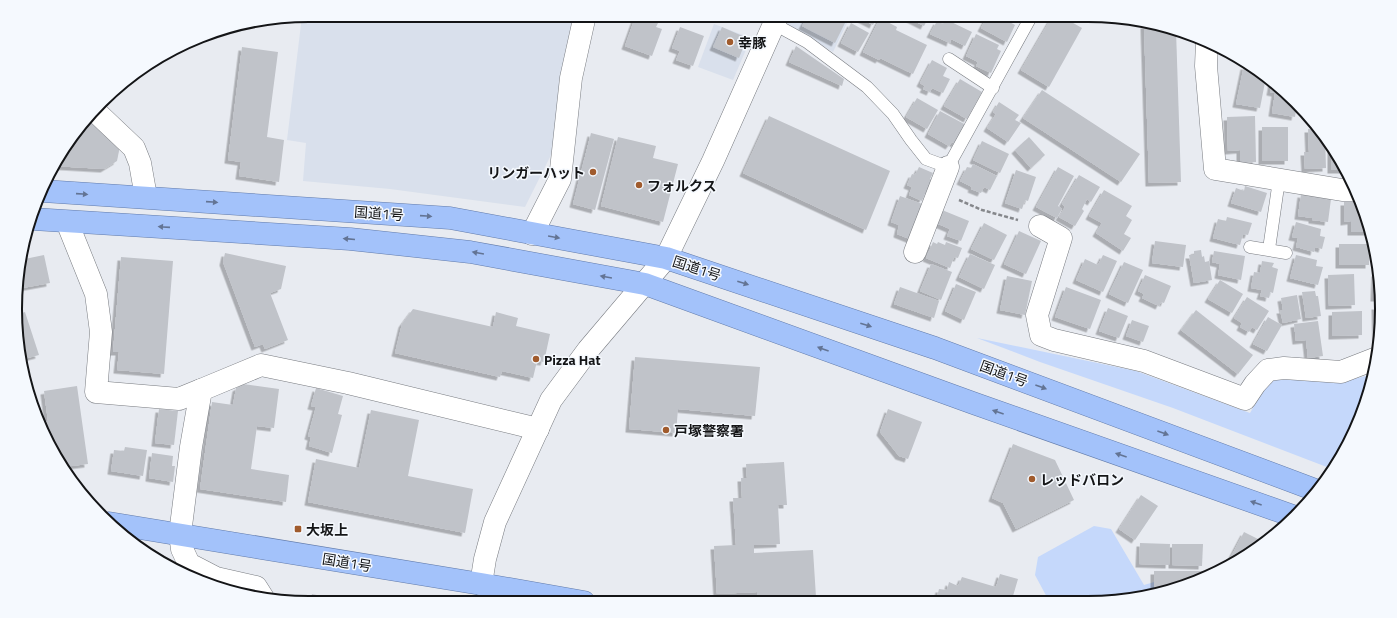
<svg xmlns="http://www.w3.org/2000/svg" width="1397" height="618" font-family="'Titillium Web','Noto Sans JP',sans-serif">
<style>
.built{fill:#d9e0ec}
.green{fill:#c5d8fb}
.building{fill:#c0c3c9;filter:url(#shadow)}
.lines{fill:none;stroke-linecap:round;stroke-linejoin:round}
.service-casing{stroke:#787b80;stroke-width:13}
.minor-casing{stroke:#787b80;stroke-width:23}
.tertiary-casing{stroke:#787b80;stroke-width:23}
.trunk-casing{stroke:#627baa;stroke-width:23}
.path{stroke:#85878b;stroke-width:2.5;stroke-dasharray:4 2;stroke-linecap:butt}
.service{stroke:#fff;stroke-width:12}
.minor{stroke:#fff;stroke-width:22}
.tertiary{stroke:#fff;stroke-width:22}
.trunk{stroke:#a3c2fa;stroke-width:22}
.oneway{fill:#637494}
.poi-dot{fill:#a05b2d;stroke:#f5f9fe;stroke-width:1.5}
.labels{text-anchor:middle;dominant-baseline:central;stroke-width:3;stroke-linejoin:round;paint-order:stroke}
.poi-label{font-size:14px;font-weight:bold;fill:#141517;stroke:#f5f9fe;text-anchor:start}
.street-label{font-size:14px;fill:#141517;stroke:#f5f9fe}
.rim{fill:none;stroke:#141517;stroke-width:2}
</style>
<defs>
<filter id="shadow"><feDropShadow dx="-3.5" dy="3.5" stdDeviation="0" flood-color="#0004"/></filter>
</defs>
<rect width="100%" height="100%" fill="#e8ebf1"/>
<g class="built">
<polygon points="309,15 575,15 551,155 525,207 390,189 303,181 306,143 287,140 302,16"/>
<polygon points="789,15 851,15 833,52 785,23"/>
<polygon points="714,24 751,38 733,80 698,67"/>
</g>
<g class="green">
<polygon points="977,338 1136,371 1250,413 1261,394 1273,380 1290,375 1345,381 1374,374 1360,421 1332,469 1173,408 1040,362"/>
<polygon points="1094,526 1111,529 1144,585 1191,571 1205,578 1201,581 1127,600 1049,601 1035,575 1038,557"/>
</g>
<g class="building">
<polygon points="636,15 641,15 659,21 656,27 662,29 652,56 625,46"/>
<polygon points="808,15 849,15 835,43 802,26"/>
<polygon points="853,15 878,15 873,25"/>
<polygon points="902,15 930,15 924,26"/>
<polygon points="988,15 1001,15 1007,18 1006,20 1015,25 1007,42 981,28"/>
<polygon points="1053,15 1059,15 1082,28 1049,87 1021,70"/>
<polygon points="880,18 897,27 896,30 927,45 913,74 880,58 879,60 863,52"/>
<polygon points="945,19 972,32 965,46 951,39 950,43 930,34 937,21 943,24"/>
<polygon points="851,23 869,33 858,52 841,43"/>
<polygon points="1144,25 1159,25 1176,30 1181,182 1149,183"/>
<polygon points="680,27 704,36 693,66 676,60 680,51 672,48"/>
<polygon points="722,27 747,38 739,58 713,47"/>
<polygon points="976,34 999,45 997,49 1001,51 991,73 976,66 978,62 966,56"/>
<polygon points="796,46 844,79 842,86 789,62"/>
<polygon points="242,47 278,52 267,137 284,140 279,182 239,176 241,162 228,160"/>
<polygon points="932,60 947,68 943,76 950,79 943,93 932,88 930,92 923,89 925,86 920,83"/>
<polygon points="1244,66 1255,68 1266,77 1260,108 1236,104"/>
<polygon points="960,79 982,92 967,119 944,106"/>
<polygon points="1272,81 1297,103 1295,117 1272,113 1275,93 1270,92"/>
<polygon points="1042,90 1140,154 1121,182 1023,118"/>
<polygon points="917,98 938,110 927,129 906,117"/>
<polygon points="999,102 1019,115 1015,120 1021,123 1008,142 987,128 996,114 993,112"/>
<polygon points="940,111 966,125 955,144 952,142 949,146 928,134"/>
<polygon points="769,116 890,171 866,230 743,173"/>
<polygon points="1255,116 1256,162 1240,163 1240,150 1228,151 1227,117"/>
<polygon points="90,118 120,146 117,161 104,169 53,166 55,162"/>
<rect x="1262" y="127" width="26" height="34"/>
<polygon points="1308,129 1319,129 1325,137 1326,168 1305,169 1304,152 1309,152"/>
<polygon points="591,133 614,139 595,210 573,204"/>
<polygon points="618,137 656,146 653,158 678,164 663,222 601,206"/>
<polygon points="1029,137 1045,155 1031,168 1015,150"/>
<polygon points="982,141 1009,154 1000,173 973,160"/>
<polygon points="1331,144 1332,145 1345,170 1331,170"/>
<polygon points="973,164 997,176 990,190 984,187 981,193 971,189 972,187 960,181 967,167 971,168"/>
<polygon points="919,167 933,173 930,179 934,181 930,191 927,189 922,201 909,195 912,187 907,185 912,174 915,175"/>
<polygon points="1058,167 1074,176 1058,206 1062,209 1057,218 1036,207"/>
<polygon points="1016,170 1036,177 1028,201 1025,200 1022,209 1005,203"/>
<polygon points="1079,175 1100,187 1091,202 1087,199 1082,209 1084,211 1075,226 1059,217 1065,207 1062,204"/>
<polygon points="1245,186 1267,193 1261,212 1231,203 1236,188 1244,191"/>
<polygon points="1104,190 1132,206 1126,216 1132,220 1124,234 1131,238 1123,251 1096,233 1102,223 1089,216"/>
<polygon points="1301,194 1331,199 1328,222 1312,220 1312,218 1298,216"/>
<polygon points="900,196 925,205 912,240 897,234 899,225 891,222"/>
<polygon points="1344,202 1361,202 1370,232 1351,232 1351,221 1344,222"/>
<polygon points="942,210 969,221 961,241 947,236 950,229 936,223"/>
<polygon points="1227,217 1252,223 1248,235 1243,234 1240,245 1213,238 1218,219 1226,221"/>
<polygon points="1296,222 1321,229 1320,236 1325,237 1322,249 1315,247 1314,252 1296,247 1298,238 1292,237"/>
<polygon points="984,223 1007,235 994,260 971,249"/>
<polygon points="1019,231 1041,241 1026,274 1004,264"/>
<polygon points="1155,241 1186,245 1183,267 1152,263"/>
<polygon points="933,242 937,244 938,242 945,245 946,242 962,248 958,258 954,257 950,268 926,258"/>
<rect x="1339" y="244" width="30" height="21"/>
<polygon points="1201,250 1202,257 1204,256 1205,262 1209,261 1212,280 1194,283 1189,255 1194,255 1194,251"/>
<polygon points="1214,251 1245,256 1241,280 1218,275 1220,264 1212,262"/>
<polygon points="225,253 286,266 281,289 270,293 288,340 265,349 263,344 255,347 223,262"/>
<polygon points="970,254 995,265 984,289 959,277"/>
<polygon points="44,255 50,283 17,289 20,260"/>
<polygon points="1103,255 1117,261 1103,292 1076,280 1085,259 1098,265"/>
<polygon points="1296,255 1317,260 1316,266 1323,267 1318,285 1290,278"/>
<polygon points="121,257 173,261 164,374 117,370 119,352 113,352"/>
<polygon points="1262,261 1274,263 1272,267 1278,269 1273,293 1270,292 1269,298 1260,296 1262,290 1251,288 1254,272 1260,273"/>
<polygon points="1124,262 1143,270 1128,303 1109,294"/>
<polygon points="931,264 952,272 941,300 920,291"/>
<polygon points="1375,273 1378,273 1381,298 1374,298"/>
<polygon points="1354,274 1355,305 1329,306 1328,275"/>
<polygon points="1145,275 1171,286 1164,303 1161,302 1159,306 1142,298 1144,294 1138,291"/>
<polygon points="1007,276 1032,281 1025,315 1000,310"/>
<polygon points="1220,280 1243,294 1232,313 1208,299"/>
<polygon points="956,284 976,292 964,320 945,311"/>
<polygon points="900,287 939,301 934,318 894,304"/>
<polygon points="1066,287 1101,300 1090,329 1055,317"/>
<polygon points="1315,291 1316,296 1318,296 1321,316 1306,318 1302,292"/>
<polygon points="1297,295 1301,319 1283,323 1280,310 1283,310 1281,298"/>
<polygon points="1247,297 1269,311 1257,330 1252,327 1249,332 1240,327 1242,323 1234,318"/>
<polygon points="1375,306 1382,306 1379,340 1376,340"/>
<polygon points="1108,308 1128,316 1119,338 1099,331"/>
<polygon points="413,309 493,327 496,312 518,318 516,326 550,334 544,362 537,361 533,378 502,371 500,377 395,353 402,324"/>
<polygon points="1196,310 1253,355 1238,374 1181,330"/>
<polygon points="1362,311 1362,335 1332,336 1332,312"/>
<polygon points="25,312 39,355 20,360 16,315"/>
<polygon points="1268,317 1282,325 1267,351 1253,344"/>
<polygon points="1132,320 1149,326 1143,342 1126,336"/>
<polygon points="1318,321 1323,356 1308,358 1306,340 1296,341 1294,324"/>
<polygon points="635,357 760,367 755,416 678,409 676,433 629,429"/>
<polygon points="243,384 279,389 274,428 257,426 251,469 289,475 286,502 200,489 212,402 233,405 236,388"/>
<polygon points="77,386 88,464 63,467 55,457 52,435 47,435 42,424 42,422 48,421 44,391"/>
<polygon points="316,388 343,396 338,414 342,415 332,453 309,446 311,437 308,436 316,407 311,406"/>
<polygon points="159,409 178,411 174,445 155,443"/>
<polygon points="888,409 922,422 908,459 899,456 880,432"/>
<polygon points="371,410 419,420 408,476 473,489 465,533 308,502 316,459 359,468"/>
<polygon points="1013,444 1055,460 1074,500 1016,529 1003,503 992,498"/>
<polygon points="125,447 147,450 143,476 111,471 114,450 124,451"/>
<polygon points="152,453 173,456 172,466 175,466 173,482 149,478"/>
<polygon points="784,462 787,505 778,505 780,544 754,545 754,553 813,550 816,597 758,600 757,592 717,594 714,546 736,545 733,498 742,498 741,478 747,478 746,464"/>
<polygon points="1141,495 1158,506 1135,540 1119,529"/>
<polygon points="1244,532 1266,543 1226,566"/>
<polygon points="1140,543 1170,544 1169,565 1139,564"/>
<polygon points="1172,544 1203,544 1202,566 1172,565"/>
<polygon points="1154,571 1203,571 1203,579 1154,593"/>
<polygon points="1000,574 1018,579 1013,596 1019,601 936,601 939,589 947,590 949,582 958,586 962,577 996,587"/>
<polygon points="312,594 350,602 349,603 310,603"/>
</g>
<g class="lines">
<defs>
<g id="service">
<polyline points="774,24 807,42 867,87 893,114 911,140 926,159 948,167 1032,15"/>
<polyline points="949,59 993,88"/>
<polyline points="1250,247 1286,253"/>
<polyline points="1269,249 1279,180"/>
</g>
<g id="minor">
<polyline points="1207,41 1206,66 1215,169 1342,190 1356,190"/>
<polyline points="96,112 134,148 140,163 146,197"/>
<polyline points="67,222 96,294 101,332 96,392 179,399 201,390"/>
<polyline points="1040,226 1061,238 1037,315 1041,335 1054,340 1144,361 1245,399 1255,384 1268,370 1284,368 1341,372 1377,358"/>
<polyline points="532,234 560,179 571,78 585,15"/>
<polyline points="915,252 948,167"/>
<polyline points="263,598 256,587 216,578 189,564 182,549 180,534 191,447 201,390 261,365 348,383 538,429"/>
</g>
<polyline id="tertiary" points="481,584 485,559 495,522 551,400 588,350 666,258 713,161 778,15"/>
<g id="trunk">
<polyline points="43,191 450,218 666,258 935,348 1318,491"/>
<polyline points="33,219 350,239 470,252 645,284 973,403 1293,516"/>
<polyline points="109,523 481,584 584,602"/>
</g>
</defs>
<use href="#service" class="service-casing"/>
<use href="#minor" class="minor-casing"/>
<use href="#tertiary" class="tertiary-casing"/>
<use href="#trunk" class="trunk-casing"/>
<polyline class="path" points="959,200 982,210 1018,220"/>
<use href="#service" class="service"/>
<use href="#minor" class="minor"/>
<use href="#tertiary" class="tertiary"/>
<use href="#trunk" class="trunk"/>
</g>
<defs><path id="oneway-solid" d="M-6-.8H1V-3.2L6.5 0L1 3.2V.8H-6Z"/></defs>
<g class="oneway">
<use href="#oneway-solid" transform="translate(82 194) rotate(4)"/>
<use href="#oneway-solid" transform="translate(212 202) rotate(4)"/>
<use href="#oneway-solid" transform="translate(426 216) rotate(4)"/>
<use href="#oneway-solid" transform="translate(164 227) rotate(-176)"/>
<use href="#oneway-solid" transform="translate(554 237) rotate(10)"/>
<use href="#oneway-solid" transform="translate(349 239) rotate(-175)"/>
<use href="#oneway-solid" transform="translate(478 253) rotate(-170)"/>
<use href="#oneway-solid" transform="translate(606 277) rotate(-170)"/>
<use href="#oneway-solid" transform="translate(743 283) rotate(18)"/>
<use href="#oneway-solid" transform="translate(866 325) rotate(18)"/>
<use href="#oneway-solid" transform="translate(823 349) rotate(-160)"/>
<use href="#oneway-solid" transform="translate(1041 387) rotate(20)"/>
<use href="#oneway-solid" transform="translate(998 412) rotate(-161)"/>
<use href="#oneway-solid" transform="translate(1163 433) rotate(20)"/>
<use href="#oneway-solid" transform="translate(1121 455) rotate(-161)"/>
<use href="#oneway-solid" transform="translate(1256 503) rotate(-161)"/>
</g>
<g class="poi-dot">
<circle cx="730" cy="42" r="4"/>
<circle cx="593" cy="172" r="4"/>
<circle cx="639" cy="185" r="4"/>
<circle cx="536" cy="359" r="4"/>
<circle cx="666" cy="430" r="4"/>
<circle cx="1032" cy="479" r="4"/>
<rect x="294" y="525" width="8" height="8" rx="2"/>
</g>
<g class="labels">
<g class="poi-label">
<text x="738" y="42">幸豚</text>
<text x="585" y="172" text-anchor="end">リンガーハット</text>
<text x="647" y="185">フォルクス</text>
<text x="544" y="359">Pizza Hat</text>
<text x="674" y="430">戸塚警察署</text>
<text x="1040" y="479">レッドバロン</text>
<text x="306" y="529">大坂上</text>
</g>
<g class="street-label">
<text transform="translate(379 213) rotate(4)">国道1号</text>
<text transform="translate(697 268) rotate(18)">国道1号</text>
<text transform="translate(1004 373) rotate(20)">国道1号</text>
<text transform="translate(347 562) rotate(9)">国道1号</text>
</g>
</g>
<path d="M0 0H1397V618H0ZM309 22H1088A287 287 0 0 1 1375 309V309A287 287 0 0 1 1088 596H309A287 287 0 0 1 22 309V309A287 287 0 0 1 309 22Z" fill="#f5f9fe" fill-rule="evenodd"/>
<path class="rim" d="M309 22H1088A287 287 0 0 1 1375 309V309A287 287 0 0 1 1088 596H309A287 287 0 0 1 22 309V309A287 287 0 0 1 309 22Z"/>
</svg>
